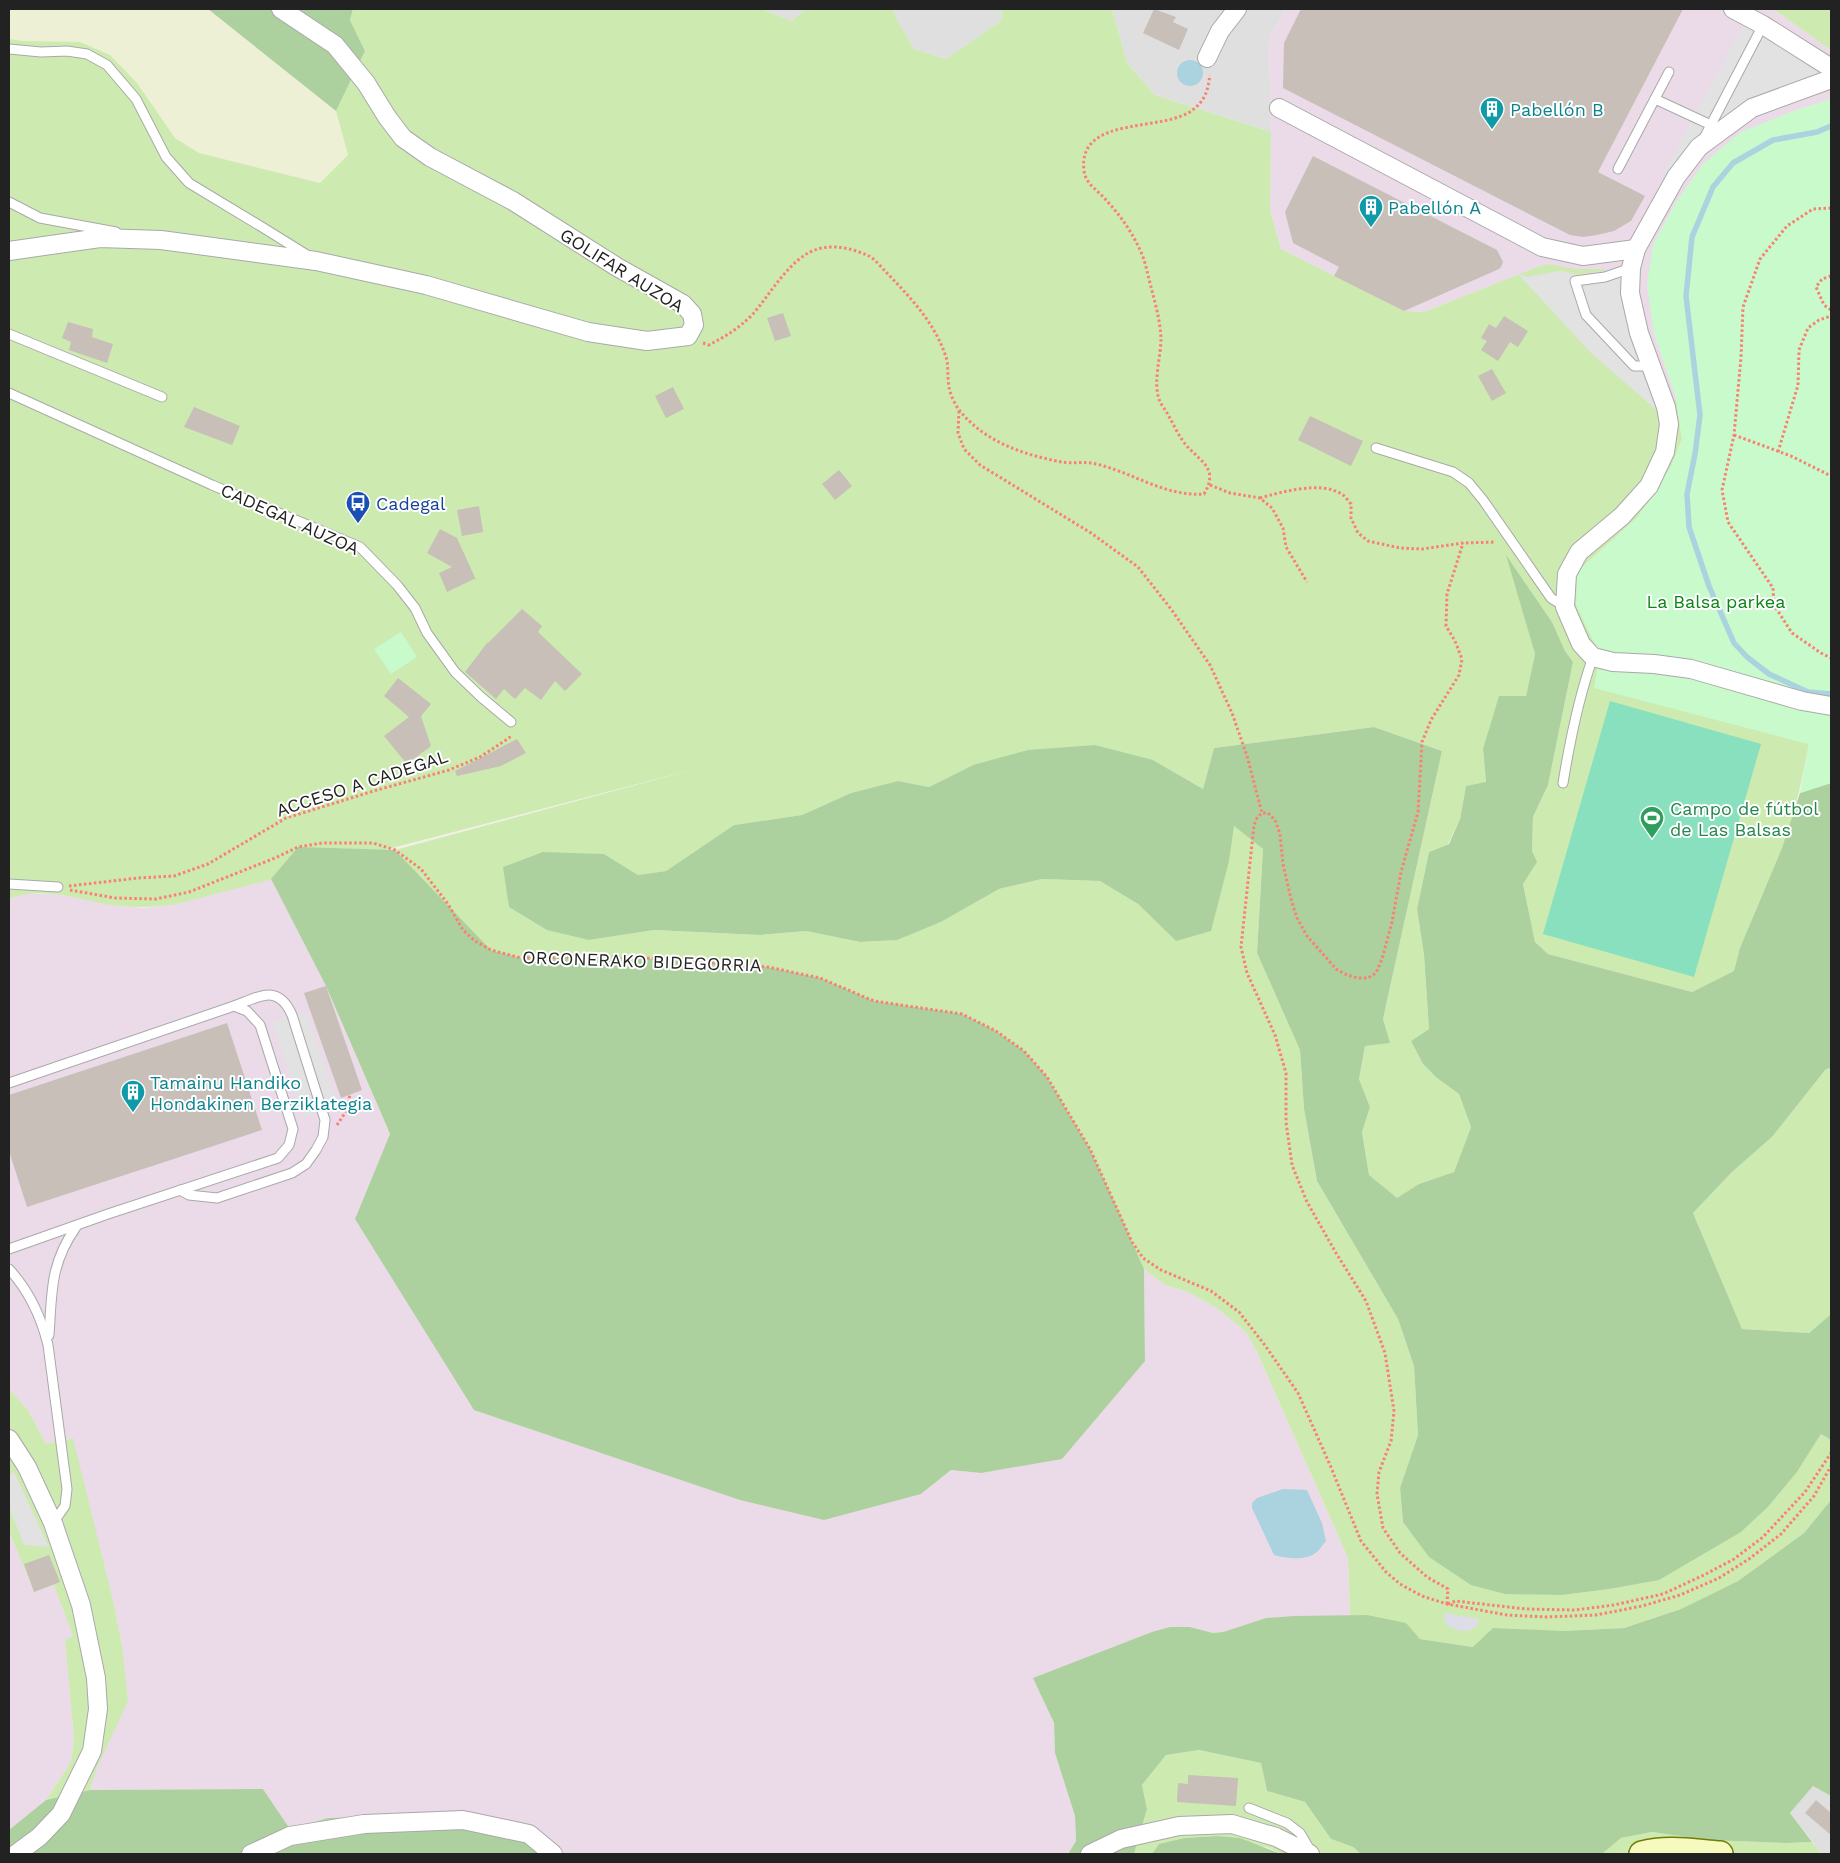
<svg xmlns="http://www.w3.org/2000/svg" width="1840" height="1863" font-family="'Work Sans',sans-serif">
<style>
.residential{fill:#e0dfdf}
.industrial{fill:#ebdbe8}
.farmland{fill:#eef0d5}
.grass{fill:#cdebb0}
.forest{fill:#add19e}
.park{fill:#c8facc}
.pitch{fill:#88e0be}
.parking{fill:#e2e2e2}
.plaza{fill:#dddde8}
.water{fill:#aad3df}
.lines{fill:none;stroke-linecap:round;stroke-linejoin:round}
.stream{stroke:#aad3df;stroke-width:5.5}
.building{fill:#c7bfb8}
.lane-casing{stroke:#a9a9a9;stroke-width:11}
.street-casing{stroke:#a9a9a9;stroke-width:20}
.secondary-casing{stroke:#707d05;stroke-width:28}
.path{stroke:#fa8072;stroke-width:3;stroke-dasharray:2.5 2.5;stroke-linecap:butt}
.lane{stroke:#fff;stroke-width:9}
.street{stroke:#fff;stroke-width:18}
.secondary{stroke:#f7fabf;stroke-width:25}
.labels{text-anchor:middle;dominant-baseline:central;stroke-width:4;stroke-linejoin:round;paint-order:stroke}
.culture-label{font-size:18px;fill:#0d838f;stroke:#fff;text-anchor:start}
.street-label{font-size:18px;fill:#222;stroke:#fff}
.transit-label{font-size:18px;fill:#164399;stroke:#fff;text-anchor:start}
.park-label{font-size:18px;fill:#0c8416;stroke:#fff}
.leisure-label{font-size:18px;fill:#27864d;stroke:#fff;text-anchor:start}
</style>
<rect width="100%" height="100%" fill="#f2efe9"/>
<g class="residential">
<polygon points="761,9 805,9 792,21"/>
<polygon points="893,9 1002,9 1001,21 946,59 914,49 896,18"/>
<polygon points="1112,9 1286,9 1269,39 1271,132 1155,95 1127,63"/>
<polygon points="1813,1786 1831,1796 1831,1854 1822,1854 1790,1813"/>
</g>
<g class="industrial">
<polygon points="1286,9 1773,9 1831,50 1831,99 1791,112 1704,163 1675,204 1653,245 1654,333 1676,398 1660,413 1518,275 1424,312 1404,311 1281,249 1270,210 1271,132 1269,39"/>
<polygon points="271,879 326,986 390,1135 355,1219 921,1494 951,1470 981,1473 1145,1361 1144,1269 1165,1285 1188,1292 1218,1309 1246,1332 1257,1352 1348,1558 1350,1616 1266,1618 1223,1632 1213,1633 1190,1627 1034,1678 1054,1724 1055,1753 1075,1816 1076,1841 1068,1854 562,1854 554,1843 458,1814 328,1818 290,1829 263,1789 90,1790 97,1768 122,1645 114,1604 72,1438 46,1444 28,1410 9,1389 9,899 25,894 52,894 76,897 119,906 144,908 173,905"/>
<polygon points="9,1531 34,1592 54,1584 73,1636 65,1640 74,1740 71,1762 46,1800 9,1830"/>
</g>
<polygon class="farmland" points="9,9 208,9 336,111 348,155 320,183 199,153 175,138 137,83 23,41 9,39"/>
<g class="grass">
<path d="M 353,9 L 761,9 L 792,21 L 805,9 L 893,9 L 896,18 L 914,49 L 946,59 L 1001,21 L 1002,9 L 1112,9 L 1127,63 L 1155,95 L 1271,132 L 1270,210 L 1281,249 L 1404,311 L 1424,312 L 1540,266 L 1550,264 L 1575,269 L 1604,269 L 1605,271 L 1577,275 L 1561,271 L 1528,277 L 1520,275 L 1661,413 L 1676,398 L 1682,439 L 1671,467 L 1638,517 L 1577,572 L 1608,691 L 1809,744 C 1802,779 1795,814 1782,848 C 1766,889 1746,928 1734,971 L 1692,992 L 1548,954 L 1535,942 L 1523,884 L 1536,862 L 1532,851 L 1533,817 L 1548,785 L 1573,662 L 1565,651 L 1552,622 L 1507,557 L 1535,654 L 1526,696 L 1483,749 L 1486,783 L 1466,786 L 1460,819 L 1448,844 L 1429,852 L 1417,909 L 1424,955 L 1429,1029 L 1411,1041 L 1423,1064 L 1437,1078 L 1459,1094 L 1471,1127 L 1454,1172 L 1419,1184 L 1397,1199 L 1369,1175 L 1362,1132 L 1370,1107 L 1359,1079 L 1365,1046 L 1389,1043 L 1383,1019 L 1442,751 L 1374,727 L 1214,748 L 1203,789 L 1153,760 L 973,765 L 929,787 L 898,781 L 851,793 L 802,815 L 734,825 L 666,871 L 638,875 L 604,854 L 589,940 L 654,930 L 760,935 L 806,931 L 860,942 L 896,940 L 941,922 L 999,889 L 1042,879 L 1100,881 L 1138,904 L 1176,941 L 1229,861 L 1233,825 L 1263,849 L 1257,953 L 1300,1050 L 1304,1109 L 1317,1181 L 1398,1319 L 1414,1366 L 1418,1435 L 1400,1488 L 1403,1522 L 1741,1532 L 1768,1507 L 1797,1472 L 1821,1434 L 1831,1440 L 1831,1500 L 1804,1533 L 1738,1581 L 1681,1609 L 1624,1628 L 1563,1631 L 1474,1647 L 1420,1639 L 1367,1615 L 1350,1616 L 1348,1558 L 1257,1352 L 1246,1332 L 1218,1309 L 1188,1292 L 1165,1285 L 1144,1269 L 1090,1149 L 1047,1077 L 1024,1051 L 996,1031 L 962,1014 L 874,1001 L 820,978 L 768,967 L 683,960 L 603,956 L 521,958 L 491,950 L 395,850 L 699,768 L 173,905 C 155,907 137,908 119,906 C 82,902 46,884 9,899 L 9,39 L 23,41 L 80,42 L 110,55 L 137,83 L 175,138 L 199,153 L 320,183 L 348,155 L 336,111 L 365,51 L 350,20 Z"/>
<polygon points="1773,9 1831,9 1831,50"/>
<polygon points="1831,1068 1831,1314 1809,1333 1742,1329 1693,1213 1732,1172 1772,1137 1826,1069"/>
<polygon points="9,1389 28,1410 46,1444 73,1438 114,1604 122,1645 128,1701 97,1768 90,1790 46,1800 71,1762 74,1740 65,1640 73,1636 54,1585 34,1592 9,1531"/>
<polygon points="1199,1750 1261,1763 1267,1791 1305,1802 1331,1839 1353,1847 1361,1854 1281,1854 1269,1848 1216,1836 1184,1838 1159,1844 1152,1854 1134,1854 1147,1809 1142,1785 1166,1755"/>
<path d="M 1652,1832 C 1706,1840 1759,1844 1812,1842 L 1822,1854 L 1602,1854 L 1621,1838 Z"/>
</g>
<g class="forest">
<polygon points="208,9 353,9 350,20 365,51 336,111"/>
<polygon points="1506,555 1552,622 1565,651 1573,662 1548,785 1533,817 1532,851 1537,862 1523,884 1535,942 1548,954 1692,992 1734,971 1740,948 1782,848 1800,793 1831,783 1831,1068 1826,1069 1772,1137 1732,1172 1693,1213 1742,1329 1809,1333 1831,1314 1831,1440 1821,1434 1797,1472 1768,1507 1741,1532 1659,1580 1609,1589 1561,1595 1505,1594 1471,1585 1429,1557 1403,1522 1400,1488 1418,1435 1414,1366 1398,1319 1317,1181 1304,1109 1300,1050 1257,953 1263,849 1234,826 1229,861 1211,931 1176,941 1138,904 1100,881 1042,879 999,889 941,922 897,940 860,942 806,931 760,935 654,930 589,940 547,930 509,907 503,867 543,852 604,854 638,875 666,871 734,825 802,815 851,793 898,781 929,787 973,765 1028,750 1095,745 1153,760 1203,789 1214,748 1374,727 1442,751 1383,1019 1390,1043 1365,1046 1359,1079 1370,1107 1362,1132 1369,1175 1397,1198 1419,1184 1454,1172 1471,1127 1459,1094 1437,1078 1423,1064 1411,1041 1429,1029 1424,955 1417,909 1429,852 1449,844 1460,819 1466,786 1486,782 1483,749 1499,696 1526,696 1535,654"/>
<polygon points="298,847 395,850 491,950 521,958 603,956 683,960 768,967 820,978 874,1001 962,1014 996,1031 1024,1051 1047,1077 1090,1149 1113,1199 1144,1269 1145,1361 1062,1459 981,1473 951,1470 921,1494 824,1520 740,1500 474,1410 355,1219 390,1134 326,986 271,879"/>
<polygon points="1831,1500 1831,1796 1813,1786 1790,1813 1812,1842 1786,1843 1708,1840 1652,1832 1621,1838 1602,1854 1361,1854 1353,1847 1331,1839 1305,1802 1267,1791 1261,1763 1199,1750 1166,1755 1142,1785 1147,1809 1134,1854 1068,1854 1076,1841 1075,1816 1055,1753 1054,1723 1033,1678 1152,1632 1170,1627 1190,1627 1213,1633 1223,1632 1266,1618 1294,1616 1367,1615 1406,1623 1420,1639 1473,1647 1493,1628 1563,1631 1624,1628 1681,1609 1738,1581 1804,1533"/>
<polygon points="263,1789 290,1829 328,1818 458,1814 505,1820 537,1830 554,1843 562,1854 9,1854 9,1830 46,1800 90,1790"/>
<polygon points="1216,1836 1240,1838 1281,1854 1152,1854 1159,1844 1184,1838"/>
</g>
<g class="park">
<polygon points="1831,99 1831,783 1800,793 1809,744 1594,688 1600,655 1576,605 1577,572 1638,517 1671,467 1682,439 1676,398 1654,333 1647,285 1653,245 1675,204 1704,163 1741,132 1791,112"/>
<polygon points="401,632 417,657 391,674 374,649"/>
</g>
<polygon class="pitch" points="1610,701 1761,744 1694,977 1543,934"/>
<g class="parking">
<polygon points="1745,23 1828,76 1726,117 1661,177"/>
<polygon points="1620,266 1628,325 1660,413 1591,353 1518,274 1528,277 1561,271 1577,275 1605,271"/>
<polygon points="306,1011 338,1106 304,1117 272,1022"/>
<polygon points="14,1472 49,1547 24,1545 9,1507 9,1475"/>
</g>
<polygon class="plaza" points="1444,1613 1479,1619 1477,1626 1469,1631 1461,1631 1449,1627 1444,1620"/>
<g class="water">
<circle cx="1190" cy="73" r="13"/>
<path d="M 1283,1489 L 1307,1490 L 1322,1523 L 1326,1541 C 1323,1544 1321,1548 1318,1551 C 1308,1561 1287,1559 1274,1555 L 1252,1508 L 1252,1503 L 1257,1498 Z"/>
</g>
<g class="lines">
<polyline class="stream" points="1831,126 1817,132 1773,140 1733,163 1713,187 1692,237 1686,296 1700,415 1695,454 1687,494 1689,527 1709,586 1734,643 1747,657 1769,674 1808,692 1831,694"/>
</g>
<g class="building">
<polygon points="1154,9 1176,17 1173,22 1188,29 1179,50 1143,33"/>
<polygon points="1301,9 1683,9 1598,172 1645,196 1631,221 1614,231 1597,235 1583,237 1570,235 1283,88 1284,43"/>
<polygon points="1313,156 1497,250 1503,262 1501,267 1499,269 1404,311 1334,276 1339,267 1293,243 1285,212"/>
<polygon points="783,313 791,336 775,341 767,318"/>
<polygon points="1504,316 1528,331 1518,347 1510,342 1498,361 1481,350 1487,341 1481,338 1489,324 1496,328"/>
<polygon points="68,322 93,329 92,337 113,344 107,363 69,350 71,342 62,338"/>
<polygon points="1492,369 1506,393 1492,401 1478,376"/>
<polygon points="673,387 684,409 666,418 655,396"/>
<polygon points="194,407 240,426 232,445 184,427"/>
<polygon points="1310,416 1363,441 1351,466 1298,440"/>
<polygon points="839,470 852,486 835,500 822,484"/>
<polygon points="479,506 483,532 462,536 457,510"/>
<polygon points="440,529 457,538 476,580 474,579 447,592 439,573 452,567 427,553"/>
<polygon points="522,609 542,626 538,632 582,674 565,691 555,681 541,700 525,688 515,699 504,689 496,699 465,672 487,643 488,643"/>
<polygon points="398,678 431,704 421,716 431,746 415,758 406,763 384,736 409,717 384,696"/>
<polygon points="517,739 526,753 501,766 457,776 455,771"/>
<polygon points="326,986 362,1090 341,1098 304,993"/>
<polygon points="227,1023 262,1130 27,1207 9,1151 9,1095"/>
<polygon points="49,1555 60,1582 34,1592 24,1564"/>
<polygon points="1188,1775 1238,1778 1236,1806 1177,1802 1178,1783 1188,1784"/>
<polygon points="1816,1800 1831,1813 1831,1835 1805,1813"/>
</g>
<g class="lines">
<defs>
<g id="lane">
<polyline points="9,49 41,52 67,51 87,54 107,65 136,99 166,157 189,183 262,227 307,255"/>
<polyline points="1655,99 1711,125"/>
<polyline points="1703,140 1763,25"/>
<polyline points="1618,169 1669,72"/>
<polyline points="9,202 40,218 116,232"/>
<polyline points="1631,268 1605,277 1575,281 1586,315 1634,366 1650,366"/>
<polyline points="9,334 162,397"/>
<polyline points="9,393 212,485 360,547 397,585 415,608 427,633 455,672 481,697 511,722"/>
<polyline points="1376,448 1453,472 1469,483 1483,500 1551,598 1565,607"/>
<path d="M 1563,783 C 1570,740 1578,699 1593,657"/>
<polyline points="9,884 58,887"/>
<polyline points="9,1083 234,1006 247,1011 260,1025 293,1129 289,1145 278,1158 108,1214 9,1249"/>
<path d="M 180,1190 L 189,1195 L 217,1198 L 292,1173 L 306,1164 L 316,1150 L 323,1137 L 325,1120 L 292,1015 C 278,983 259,997 234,1006"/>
<path d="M 9,1269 C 30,1292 41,1316 48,1345 L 67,1489 L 65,1506 L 53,1523"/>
<path d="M 49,1335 C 52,1292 50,1264 76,1227"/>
<polyline points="1249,1808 1287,1823 1300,1833 1310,1850"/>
</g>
<g id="street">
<polyline points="1733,9 1763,25 1831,68"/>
<polyline points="1207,58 1220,31 1237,9"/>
<polyline points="1831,79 1752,108 1699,147 1676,177 1636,249 1631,268 1630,293 1639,333 1666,407 1669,424 1665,452 1649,486 1622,516 1579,552 1567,574 1565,607 1581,644 1593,657 1613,662 1654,664 1691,669 1802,701 1831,706"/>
<polyline points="1279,108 1542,247 1583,256 1636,249"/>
<polyline points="9,251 100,238 161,240 316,261 426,285 588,332 647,341 688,336 694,325 692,314 683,304 617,267 513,201 430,157 403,138 387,117 366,83 335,45 281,9"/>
<polyline points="9,1439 27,1467 53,1523 81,1605 96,1678 98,1709 92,1751 61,1814 39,1837 16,1854"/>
<polyline points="251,1854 290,1836 364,1824 463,1820 529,1834 553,1854"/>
<polyline points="1090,1854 1121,1839 1179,1826 1232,1824 1276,1837 1310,1854"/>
</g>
<path id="secondary" d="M 1642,1854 C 1667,1847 1694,1852 1720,1854"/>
</defs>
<use href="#lane" class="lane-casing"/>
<use href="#street" class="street-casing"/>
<use href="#secondary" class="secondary-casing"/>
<g class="path">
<polyline points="1831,208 1813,209 1787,226 1760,259 1743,307 1741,357 1734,435 1722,490 1728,522 1773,588 1774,605 1792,633 1821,653 1831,658"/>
<polyline points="1831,276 1822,279 1816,287 1824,305 1831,310"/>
<path d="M 703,343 L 709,345 C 726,336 738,329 752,315 C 770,295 791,256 818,249 C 835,244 854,249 869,256 C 875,259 881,267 886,272 C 910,297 935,323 946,357 C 949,366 947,377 949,387 C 950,394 955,405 960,411 C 985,442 1024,455 1062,462 C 1073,464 1085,461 1096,464 C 1132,472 1165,497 1204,494 C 1221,466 1196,460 1183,441 C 1177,433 1173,423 1168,415 C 1166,410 1160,404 1159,399 C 1153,382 1161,356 1161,338 C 1160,317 1153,296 1148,275 C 1146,267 1144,258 1140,250 C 1132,232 1120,215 1106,200 C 1098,190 1086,185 1084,171 C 1077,113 1167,134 1195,108 C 1206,99 1208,88 1210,75"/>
<polyline points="959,411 958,433 964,449 980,465 1091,533 1138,567 1171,609 1210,665 1232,713 1247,756 1262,813"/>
<polyline points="1734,435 1791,456 1831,476"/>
<polyline points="1778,452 1798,385 1799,350 1808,328 1819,320 1831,316"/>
<polyline points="1210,485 1230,493 1260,498 1272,508 1283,528 1286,547 1307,582"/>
<path d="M 1260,498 C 1282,492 1322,480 1343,495 C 1346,497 1348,501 1351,504 L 1351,518 L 1358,533 L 1368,541 L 1400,548 L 1422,549 L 1463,543 L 1496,542"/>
<polyline points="69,886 138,878 174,876 208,864 286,818 377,790 449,770 480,757 509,738 511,735"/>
<polyline points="70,890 115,898 156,899 189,892 275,858 298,847 322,843 373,843 395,850 421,869 448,904 463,930 475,941 491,950 521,958 603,956 683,960 768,967 820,978 874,1001 962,1014 996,1031 1024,1051 1047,1077 1090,1149 1132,1242 1143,1258 1161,1270 1211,1291 1239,1312 1264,1344 1298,1393 1330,1465 1361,1541 1386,1572 1400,1584 1422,1596 1447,1604 1507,1615 1546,1617 1596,1615 1642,1606 1680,1595 1719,1578 1749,1559 1781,1534 1814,1496 1831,1466"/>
<polyline points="337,1125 347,1110 350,1094"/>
<polyline points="1447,1604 1448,1589 1427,1577 1400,1553 1383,1528 1377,1494 1379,1472 1391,1441 1394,1411 1385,1353 1366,1301 1336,1253 1307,1202 1292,1165 1286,1122 1286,1073 1275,1035 1247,973 1241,947 1254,825 1257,818 1262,813 1268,813 1275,820 1280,834 1283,864 1291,899 1297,918 1307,936 1336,969 1347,975 1358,978 1368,978 1376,973 1382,959 1392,922 1401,872 1418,812 1422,742 1431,720 1459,675 1462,659 1455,641 1446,626 1447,594 1463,543"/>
<polyline points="1448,1604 1455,1601 1526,1609 1575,1610 1614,1605 1663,1594 1704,1575 1734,1559 1763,1537 1805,1492 1831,1453"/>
</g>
<use href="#lane" class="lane"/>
<use href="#street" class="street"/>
<use href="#secondary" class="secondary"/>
</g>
<defs>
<symbol id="building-pin" viewBox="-11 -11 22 30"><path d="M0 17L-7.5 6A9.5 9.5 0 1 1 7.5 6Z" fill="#0f9aa8" stroke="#fff"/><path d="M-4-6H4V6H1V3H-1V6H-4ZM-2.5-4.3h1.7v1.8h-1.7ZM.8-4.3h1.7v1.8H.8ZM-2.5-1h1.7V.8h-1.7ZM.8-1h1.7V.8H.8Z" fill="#fff"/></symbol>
<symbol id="bus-pin" viewBox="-11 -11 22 30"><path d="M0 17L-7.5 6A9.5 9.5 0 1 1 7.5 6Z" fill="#1a4fb4" stroke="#fff"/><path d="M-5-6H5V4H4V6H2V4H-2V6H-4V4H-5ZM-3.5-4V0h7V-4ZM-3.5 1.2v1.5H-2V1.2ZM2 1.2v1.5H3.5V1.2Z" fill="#fff"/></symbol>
<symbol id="stadium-pin" viewBox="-11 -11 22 30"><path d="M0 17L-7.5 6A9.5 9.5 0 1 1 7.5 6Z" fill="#2e9e5b" stroke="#fff"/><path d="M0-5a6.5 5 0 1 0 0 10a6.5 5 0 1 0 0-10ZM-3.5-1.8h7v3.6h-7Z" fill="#fff"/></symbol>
</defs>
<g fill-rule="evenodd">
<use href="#building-pin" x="1478" y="95" width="28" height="38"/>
<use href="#building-pin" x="1357" y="193" width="28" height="38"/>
<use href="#bus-pin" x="344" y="489" width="28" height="38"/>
<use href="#stadium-pin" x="1638" y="804" width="28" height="38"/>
<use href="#building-pin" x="119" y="1078" width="28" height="38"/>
</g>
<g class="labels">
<g class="culture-label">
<text x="1510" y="109">Pabellón B</text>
<text x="1388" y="207">Pabellón A</text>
<text x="150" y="1082">Tamainu Handiko<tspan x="150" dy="21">Hondakinen Berziklategia</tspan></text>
</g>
<g class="street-label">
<text transform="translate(622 270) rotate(32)">GOLIFAR AUZOA</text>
<text transform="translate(290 519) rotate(24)">CADEGAL AUZOA</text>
<text transform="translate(362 783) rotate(-18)">ACCESO A CADEGAL</text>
<text transform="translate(642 961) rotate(2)">ORCONERAKO BIDEGORRIA</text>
</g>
<g class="transit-label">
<text x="376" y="503">Cadegal</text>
</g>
<g class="park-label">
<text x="1716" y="601">La Balsa parkea</text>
</g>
<g class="leisure-label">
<text x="1670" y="808">Campo de fútbol<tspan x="1670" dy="21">de Las Balsas</tspan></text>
</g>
</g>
<rect width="1840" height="1863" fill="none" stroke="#222222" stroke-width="20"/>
</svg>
